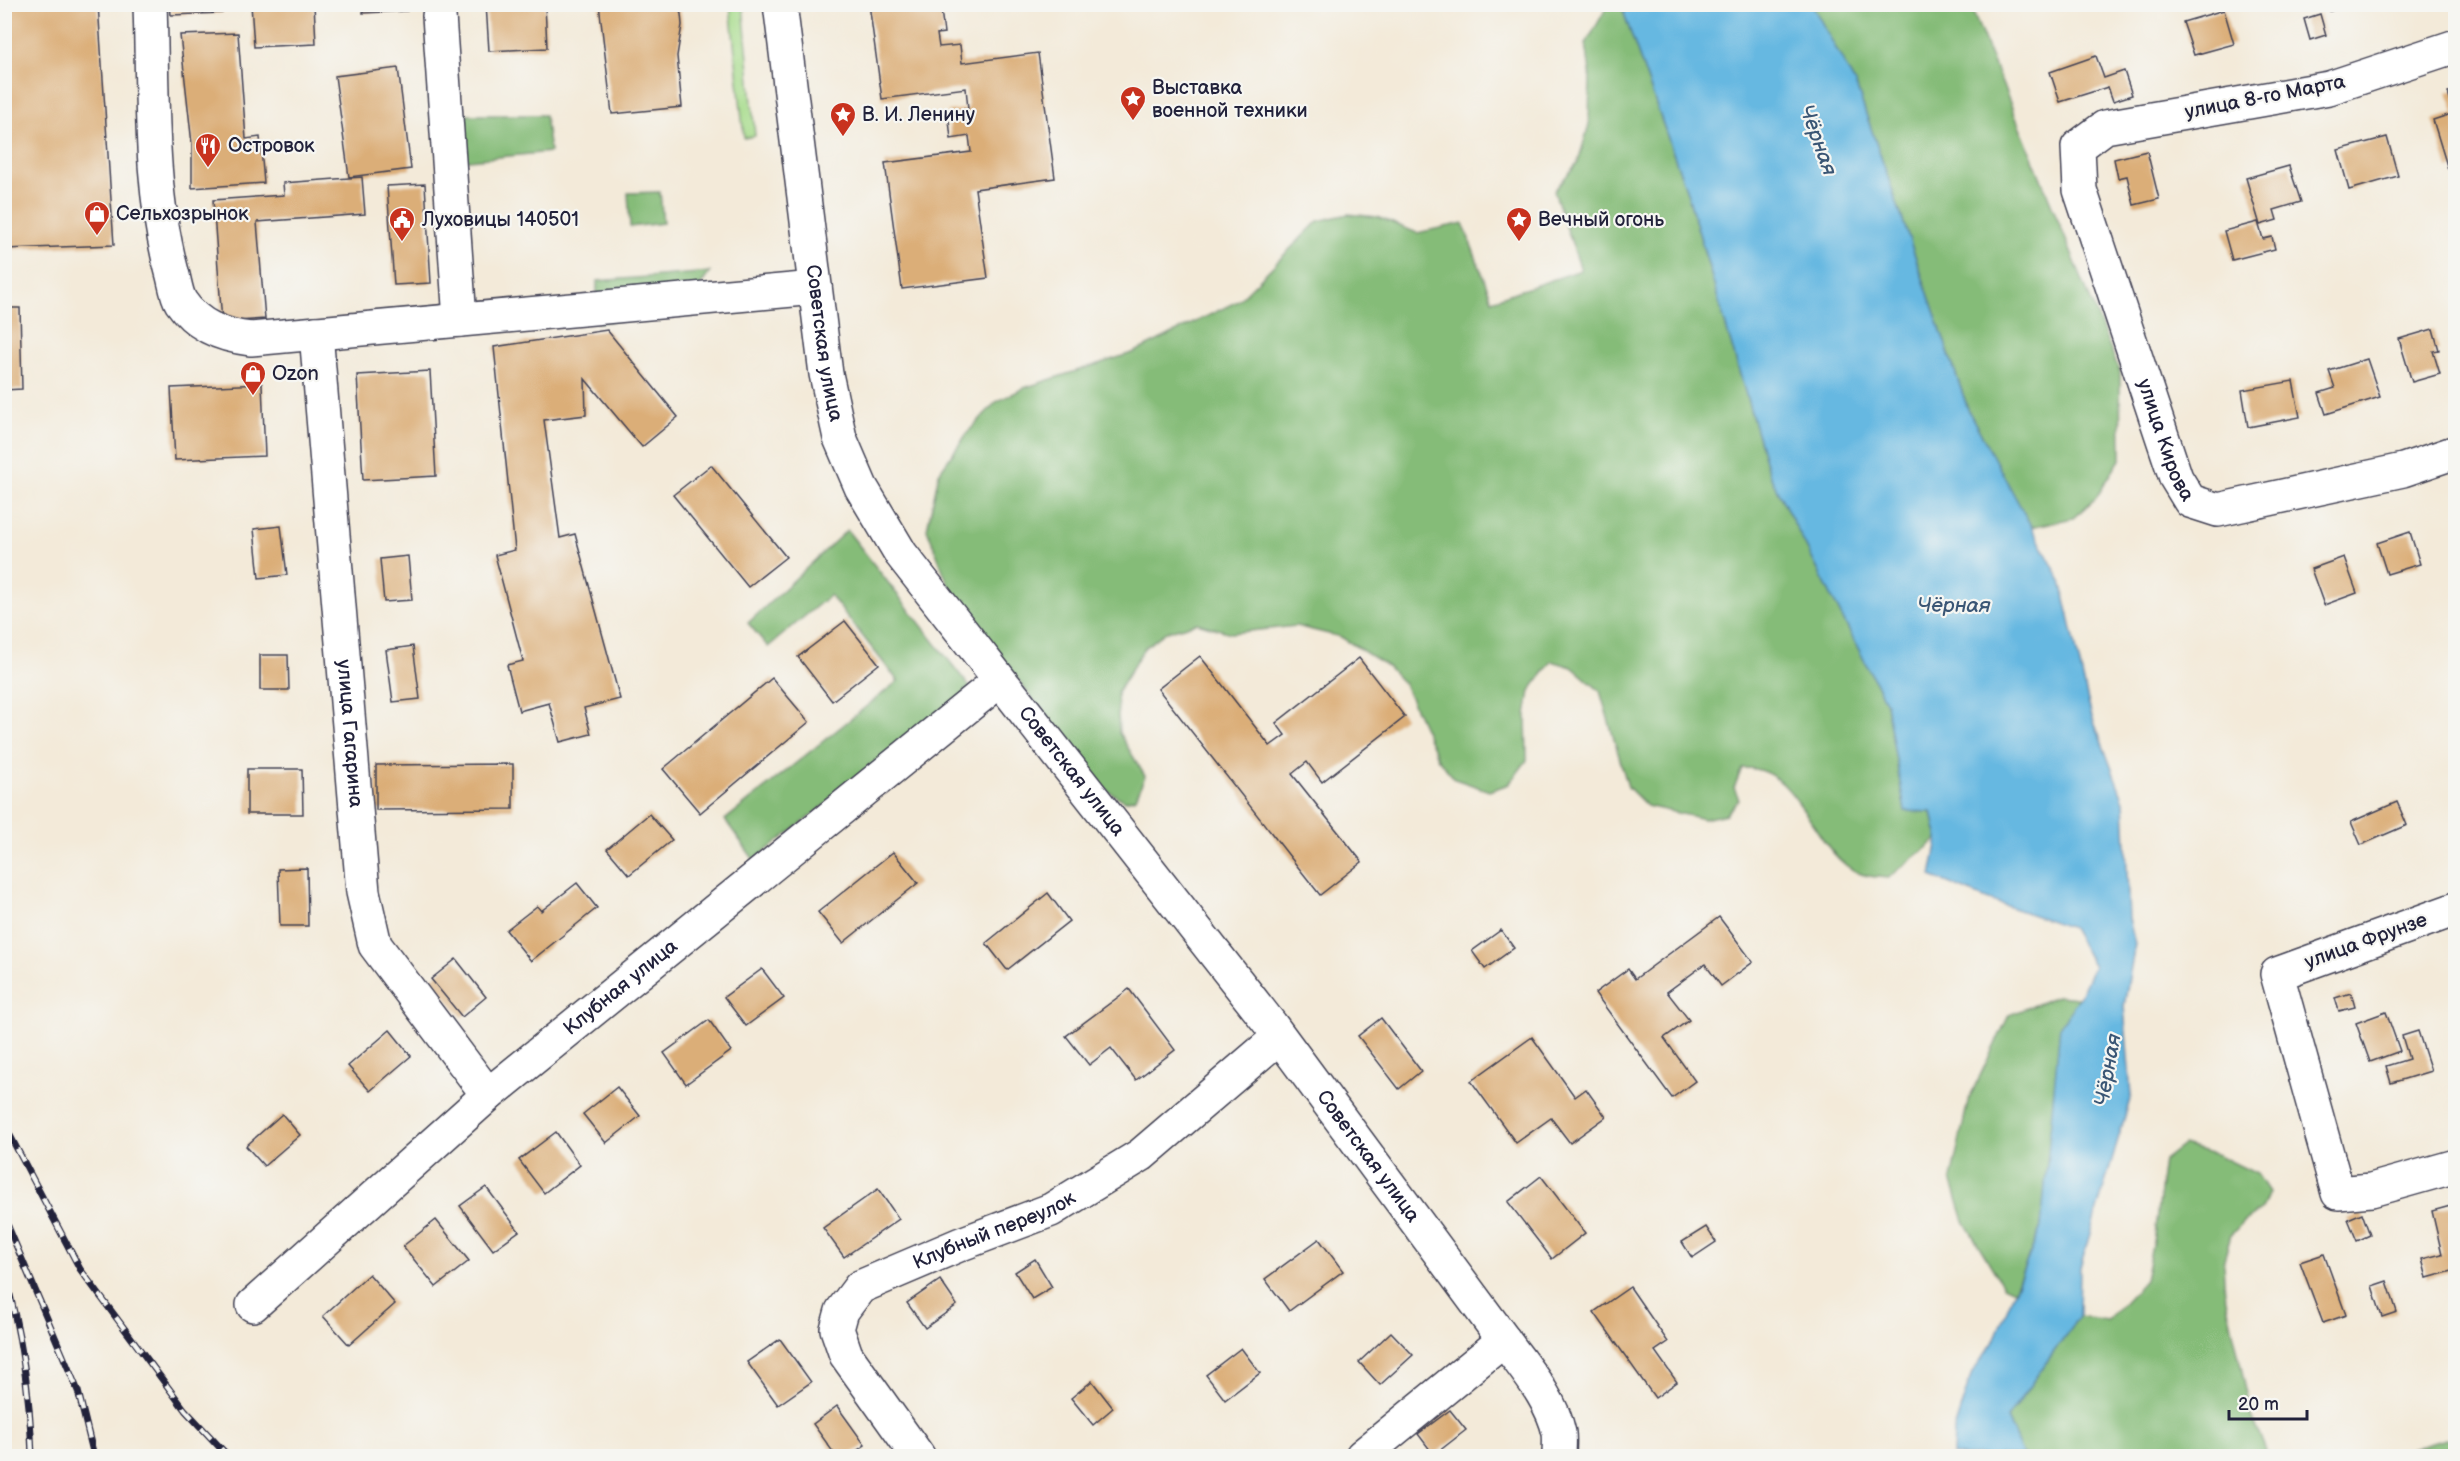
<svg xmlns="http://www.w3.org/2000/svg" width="2460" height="1461" font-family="'Balsamiq Sans',sans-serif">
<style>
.green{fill:#a7dc8c;stroke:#647f64;stroke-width:1.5}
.forest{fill:#85bc78;stroke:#546f5a;stroke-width:1.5}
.water{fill:#66b8e1;stroke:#446d8e;stroke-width:1.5}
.building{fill:#dbae78}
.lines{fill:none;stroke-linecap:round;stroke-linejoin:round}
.minor-casing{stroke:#414053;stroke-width:36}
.minor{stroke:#fff;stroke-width:33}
.rail-casing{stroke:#22223b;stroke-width:7}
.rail{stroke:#f6f6f2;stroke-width:4.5;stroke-dasharray:14;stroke-linecap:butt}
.labels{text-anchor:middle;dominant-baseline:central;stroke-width:4.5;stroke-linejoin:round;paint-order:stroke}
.poi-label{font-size:20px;fill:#22223b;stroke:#f6f6f2;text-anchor:start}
.street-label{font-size:20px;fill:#22223b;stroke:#f6f6f2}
.water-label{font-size:21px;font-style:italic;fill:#3a5675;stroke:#f6f6f2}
</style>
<rect width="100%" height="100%" fill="#f6f6f2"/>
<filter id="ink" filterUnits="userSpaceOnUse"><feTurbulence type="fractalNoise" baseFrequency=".0167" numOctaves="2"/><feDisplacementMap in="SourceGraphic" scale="12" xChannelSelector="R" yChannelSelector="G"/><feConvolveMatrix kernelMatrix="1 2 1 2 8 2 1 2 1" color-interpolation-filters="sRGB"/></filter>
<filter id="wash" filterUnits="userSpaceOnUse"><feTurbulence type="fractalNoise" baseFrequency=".008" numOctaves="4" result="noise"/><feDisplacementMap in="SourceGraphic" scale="24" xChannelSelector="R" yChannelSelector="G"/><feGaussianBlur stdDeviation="1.35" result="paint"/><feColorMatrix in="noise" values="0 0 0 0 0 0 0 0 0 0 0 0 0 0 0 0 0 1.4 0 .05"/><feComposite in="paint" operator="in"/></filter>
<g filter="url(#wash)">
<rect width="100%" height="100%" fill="#f3ead9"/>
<polygon class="green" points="730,5 743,5 755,136 744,138"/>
<g class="forest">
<path d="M 1608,5 L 1621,5 L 1687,192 L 1769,474 L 1886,703 L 1905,811 L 1932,812 L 1938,839 L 1888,878 C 1880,877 1869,877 1861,874 C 1811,854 1802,765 1742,768 L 1734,788 L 1739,799 L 1726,814 L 1704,819 L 1647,806 L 1628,787 L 1600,691 L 1572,667 L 1552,661 L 1530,691 L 1526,715 L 1527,760 L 1509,784 L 1489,791 L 1455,779 L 1438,759 L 1404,684 L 1387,666 L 1341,637 L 1296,626 L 1231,633 L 1197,623 L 1166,632 L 1144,648 L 1117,693 L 1119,733 L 1145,776 L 1136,798 L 1125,801 L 1097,785 L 950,589 L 927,529 L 939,473 L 968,432 L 996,402 L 1024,388 L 1135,352 L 1238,301 L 1318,221 L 1348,214 L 1378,217 L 1417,233 L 1463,223 L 1492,300 L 1581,270 L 1554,191 L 1578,162 L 1589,125 L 1590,72 L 1586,44 Z"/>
<polygon points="1812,5 1970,5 2120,372 2121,458 2096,498 2073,518 2031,527 1969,412 1856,85"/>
<polygon points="454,115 545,115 550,152 459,161"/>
<polygon points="660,192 663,223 630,227 628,193"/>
<polygon points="710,272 681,313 597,323 597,281"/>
<polygon points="847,530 973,691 754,860 725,820 898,681 830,595 768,647 748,623"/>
<polygon points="2057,996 2079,998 2041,1227 2014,1291 2003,1286 1964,1221 1951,1179 1968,1101 2009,1015"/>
<polygon points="2183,1145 2218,1155 2257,1174 2269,1192 2262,1209 2243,1222 2231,1235 2223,1263 2225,1295 2252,1416 2268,1456 2023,1456 2007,1418 2079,1316 2108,1320 2145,1280 2154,1236 2164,1160"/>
<polygon points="2455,1436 2455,1456 2389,1456"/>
</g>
<polygon class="water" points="1621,5 1812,5 1856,85 1969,412 2061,581 2091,714 2124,801 2129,919 2135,944 2124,1006 2131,1096 2080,1267 2079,1316 2007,1418 2023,1456 1953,1456 1954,1430 1972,1372 1993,1343 2041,1227 2060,1026 2079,998 2094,966 2072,928 1989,900 1931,876 1938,839 1932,812 1905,811 1886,703 1769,474 1687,192"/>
<g id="blocks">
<g class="building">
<polygon points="4,4 98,4 114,245 4,249"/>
<polygon points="170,4 221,4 222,13 171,15"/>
<polygon points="251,4 314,4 316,44 254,47"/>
<polygon points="363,4 407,4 407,11 363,13"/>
<polygon points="486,4 545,4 547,48 489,51"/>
<polygon points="599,4 676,4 681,14 682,25 677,56 682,107 612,114"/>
<polygon points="869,4 929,4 930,11 941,10 944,33 937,34 939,47 960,45 962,63 1038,53 1055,178 975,189 988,278 902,289 885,163 971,152 969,136 951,139 948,111 968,109 966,88 882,99"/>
<polygon points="2327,4 2351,4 2351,5 2330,11"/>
<polygon points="2224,10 2234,44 2194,55 2183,22"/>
<polygon points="2320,14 2326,35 2310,40 2304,19"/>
<polygon points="238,33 246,139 260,137 264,183 192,188 192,144 180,35"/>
<polygon points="2096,56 2104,78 2124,71 2132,95 2113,101 2108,87 2060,102 2050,72"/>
<polygon points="398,68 411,169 349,177 335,76"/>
<polygon points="2456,90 2456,167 2448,169 2433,120 2454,113 2448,92"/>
<polygon points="2387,137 2398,176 2349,190 2338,150"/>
<polygon points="2147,151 2159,199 2134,205 2127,176 2118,178 2114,159"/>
<polygon points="2289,166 2301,202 2274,210 2277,220 2260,225 2246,178"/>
<polygon points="362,177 365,214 257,222 265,319 222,322 213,200 284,195 283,183"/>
<polygon points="425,184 431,283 394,285 387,186"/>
<polygon points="2258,222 2263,239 2272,237 2275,249 2232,260 2224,231"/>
<polygon points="4,308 20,308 22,389 4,390"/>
<polygon points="2433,329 2439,350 2433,351 2440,374 2412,382 2399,339"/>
<polygon points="607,330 678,417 642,447 585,379 586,415 544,420 560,538 575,534 620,699 584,708 591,734 560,742 549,703 519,711 507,665 523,661 495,555 515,550 494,347"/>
<polygon points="2367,359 2380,397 2326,414 2319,393 2335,388 2329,371"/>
<polygon points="430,371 436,476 363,480 357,375"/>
<polygon points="2293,381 2300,417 2248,427 2242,390"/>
<polygon points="262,384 265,456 175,460 171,388"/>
<polygon points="711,465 786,557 748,587 673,495"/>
<polygon points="281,526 287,575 259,578 254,529"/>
<polygon points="2410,532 2420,564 2387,574 2377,543"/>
<polygon points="408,556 412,600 384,602 380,559"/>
<polygon points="2344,557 2357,593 2324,605 2311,569"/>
<polygon points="845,621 879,664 832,701 798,657"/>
<polygon points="413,646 420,699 393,702 386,650"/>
<polygon points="260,655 288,655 289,690 260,690"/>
<polygon points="1200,656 1270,746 1285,735 1276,723 1359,658 1405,717 1322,782 1307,762 1292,774 1362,862 1320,895 1158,689"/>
<polygon points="772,678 809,722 700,813 663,769"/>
<polygon points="513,764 513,809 376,810 376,765"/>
<polygon points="247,769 302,769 303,814 247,814"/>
<polygon points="2397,802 2407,825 2361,845 2351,822"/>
<polygon points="649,814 672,840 629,875 607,849"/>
<polygon points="893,852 918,883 843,943 818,912"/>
<polygon points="307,868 308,926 280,926 278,869"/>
<polygon points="577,883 597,908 531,961 506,930 537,906 541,911"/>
<polygon points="1048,893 1069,921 1007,970 986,943"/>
<polygon points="1719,917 1753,962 1721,986 1705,964 1667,992 1689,1020 1664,1038 1695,1081 1672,1098 1595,993 1628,969 1635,979"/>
<polygon points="1501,930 1514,948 1485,969 1472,951"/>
<polygon points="456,959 486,997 462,1017 431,979"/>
<polygon points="762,969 784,998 746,1026 724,997"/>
<polygon points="1129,989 1175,1050 1136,1080 1111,1048 1089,1065 1066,1036"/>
<polygon points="2351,993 2355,1007 2339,1011 2335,998"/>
<polygon points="2386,1012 2400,1051 2370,1062 2356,1023"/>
<polygon points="1381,1018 1421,1071 1399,1089 1358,1036"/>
<polygon points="709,1020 731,1051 686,1084 664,1053"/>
<polygon points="390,1030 411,1056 370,1091 348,1066"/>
<polygon points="2418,1031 2431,1071 2391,1083 2386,1066 2409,1059 2402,1036"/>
<polygon points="1532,1037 1575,1097 1586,1089 1606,1117 1570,1143 1551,1118 1516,1143 1471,1081"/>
<polygon points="617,1087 640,1116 606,1143 583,1114"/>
<polygon points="282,1114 300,1135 264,1166 246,1146"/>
<polygon points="556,1132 580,1165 544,1193 519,1160"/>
<polygon points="1541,1176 1585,1233 1552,1259 1508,1202"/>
<polygon points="486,1187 519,1231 493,1250 460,1206"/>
<polygon points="878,1189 899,1219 844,1257 823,1228"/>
<polygon points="2454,1205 2456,1270 2427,1278 2422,1259 2442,1254 2432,1211"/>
<polygon points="2362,1213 2370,1235 2357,1241 2348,1219"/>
<polygon points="436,1220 469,1261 436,1287 403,1246"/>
<polygon points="1706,1227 1716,1242 1692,1258 1682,1242"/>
<polygon points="1319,1239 1343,1271 1289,1311 1265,1279"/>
<polygon points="2324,1254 2346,1315 2323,1323 2300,1262"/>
<polygon points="1035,1259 1052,1287 1032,1299 1015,1272"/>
<polygon points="369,1274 395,1304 349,1345 323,1316"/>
<polygon points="940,1280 957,1305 925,1328 907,1303"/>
<polygon points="2387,1281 2397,1312 2382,1317 2372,1286"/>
<polygon points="1630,1287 1668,1342 1655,1351 1677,1382 1655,1398 1594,1312"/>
<polygon points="1391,1332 1413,1355 1380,1385 1359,1362"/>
<polygon points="780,1339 811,1382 778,1405 747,1362"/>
<polygon points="1241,1348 1260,1373 1225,1400 1206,1375"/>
<polygon points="1092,1381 1113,1408 1093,1425 1071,1398"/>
<polygon points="837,1406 865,1445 849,1456 836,1456 813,1424"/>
<polygon points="1450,1410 1466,1430 1434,1455 1418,1434"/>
</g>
</g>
</g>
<g filter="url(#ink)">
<use href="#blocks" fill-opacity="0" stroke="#414053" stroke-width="1.5"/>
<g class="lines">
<defs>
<g id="minor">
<path d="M 150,4 C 153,92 149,188 172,272 C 175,282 176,294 181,302 C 198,327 223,336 251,339 L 815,288"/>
<path id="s1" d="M 780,4 L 826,374 L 840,438 L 861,487 L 901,554 L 1271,1025 L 1504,1340 C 1524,1368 1552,1399 1559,1433 C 1560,1440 1559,1449 1559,1456"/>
<polyline points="439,16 460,320"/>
<path id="s2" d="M 2456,46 L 2329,88 L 2105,127 L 2078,147 L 2080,190 L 2176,478 L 2190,501 L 2218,510 L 2403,470 L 2456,452"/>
<path id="s3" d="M 316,333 L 363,892 L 375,945 L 488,1095"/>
<polyline points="2456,909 2277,974 2338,1193 2371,1190 2456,1166"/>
<path id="s4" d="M 253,1305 L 488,1095 L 999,681"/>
<path id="s5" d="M 918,1456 L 846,1355 L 837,1329 L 842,1311 L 860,1287 L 961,1244 L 1051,1210 L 1141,1155 L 1279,1037"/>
<polyline points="1362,1456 1504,1340"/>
</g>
</defs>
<use href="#minor" class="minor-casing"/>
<use href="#minor" class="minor"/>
<defs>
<g id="rail">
<polyline points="4,1124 80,1269 185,1410 228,1456"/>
<polyline points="4,1217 78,1391 94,1456"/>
<path d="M 4,1273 C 21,1332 30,1395 32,1456"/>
</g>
</defs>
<use href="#rail" class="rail-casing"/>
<use href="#rail" class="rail"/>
</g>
</g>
<defs>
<symbol id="sight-pin" viewBox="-11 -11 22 30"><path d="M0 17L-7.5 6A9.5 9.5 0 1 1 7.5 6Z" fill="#c8321e" stroke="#f6f6f2"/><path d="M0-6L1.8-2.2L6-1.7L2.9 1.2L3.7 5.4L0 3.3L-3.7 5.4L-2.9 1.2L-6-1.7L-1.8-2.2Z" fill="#fff"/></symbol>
<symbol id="restaurant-pin" viewBox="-11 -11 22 30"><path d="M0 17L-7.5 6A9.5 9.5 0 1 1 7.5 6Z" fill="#c8321e" stroke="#f6f6f2"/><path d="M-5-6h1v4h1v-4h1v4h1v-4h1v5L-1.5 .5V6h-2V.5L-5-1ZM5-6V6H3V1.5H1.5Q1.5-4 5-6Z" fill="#fff"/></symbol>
<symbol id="shop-pin" viewBox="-11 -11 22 30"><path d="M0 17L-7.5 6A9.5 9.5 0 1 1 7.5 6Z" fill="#c8321e" stroke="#f6f6f2"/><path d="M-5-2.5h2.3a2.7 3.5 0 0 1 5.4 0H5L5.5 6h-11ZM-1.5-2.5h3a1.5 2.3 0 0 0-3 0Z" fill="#fff"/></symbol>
<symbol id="civic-pin" viewBox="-11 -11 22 30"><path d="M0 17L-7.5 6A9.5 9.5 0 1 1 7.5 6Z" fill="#c8321e" stroke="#f6f6f2"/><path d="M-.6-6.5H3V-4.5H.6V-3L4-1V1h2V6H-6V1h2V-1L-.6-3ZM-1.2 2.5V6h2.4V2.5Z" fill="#fff"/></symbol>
</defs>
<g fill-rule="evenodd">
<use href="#sight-pin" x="1118" y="84" width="30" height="40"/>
<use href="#sight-pin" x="828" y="100" width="30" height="40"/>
<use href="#restaurant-pin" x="193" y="131" width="30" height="40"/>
<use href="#shop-pin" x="82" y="199" width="30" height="40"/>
<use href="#civic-pin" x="387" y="205" width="30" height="40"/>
<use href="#sight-pin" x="1504" y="205" width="30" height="40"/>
<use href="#shop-pin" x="238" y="359" width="30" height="40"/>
</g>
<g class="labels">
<g class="poi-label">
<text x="1152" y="88">Выставка<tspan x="1152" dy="23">военной техники</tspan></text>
<text x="862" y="115">В. И. Ленину</text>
<text x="228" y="146">Островок</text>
<text x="116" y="214">Сельхозрынок</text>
<text x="422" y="220">Луховицы 140501</text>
<text x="1538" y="220">Вечный огонь</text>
<text x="272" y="374">Ozon</text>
</g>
<g class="street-label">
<text transform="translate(2265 97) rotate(-11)">улица 8-го Марта</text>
<text stroke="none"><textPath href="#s1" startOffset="342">Советская улица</textPath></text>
<text stroke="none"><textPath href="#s2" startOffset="702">улица Кирова</textPath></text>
<text stroke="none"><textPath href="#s3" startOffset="402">улица Гагарина</textPath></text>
<text stroke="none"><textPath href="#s1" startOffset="846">Советская улица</textPath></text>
<text transform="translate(2366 941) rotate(-20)">улица Фрунзе</text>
<text stroke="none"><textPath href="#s4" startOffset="486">Клубная улица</textPath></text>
<text stroke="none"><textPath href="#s1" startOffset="1332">Советская улица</textPath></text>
<text stroke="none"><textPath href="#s5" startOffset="346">Клубный переулок</textPath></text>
</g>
<g class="water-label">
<text transform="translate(1818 140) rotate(70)">Чёрная</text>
<text x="1954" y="605">Чёрная</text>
<text transform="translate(2108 1070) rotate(-80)">Чёрная</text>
</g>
</g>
<rect width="2460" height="1461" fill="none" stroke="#f6f6f2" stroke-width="24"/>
<path d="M2229 1410v9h78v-9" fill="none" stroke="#22223b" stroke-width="3"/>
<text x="2238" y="1410" font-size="18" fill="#22223b" stroke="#f6f6f2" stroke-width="4.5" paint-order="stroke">20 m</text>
</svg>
